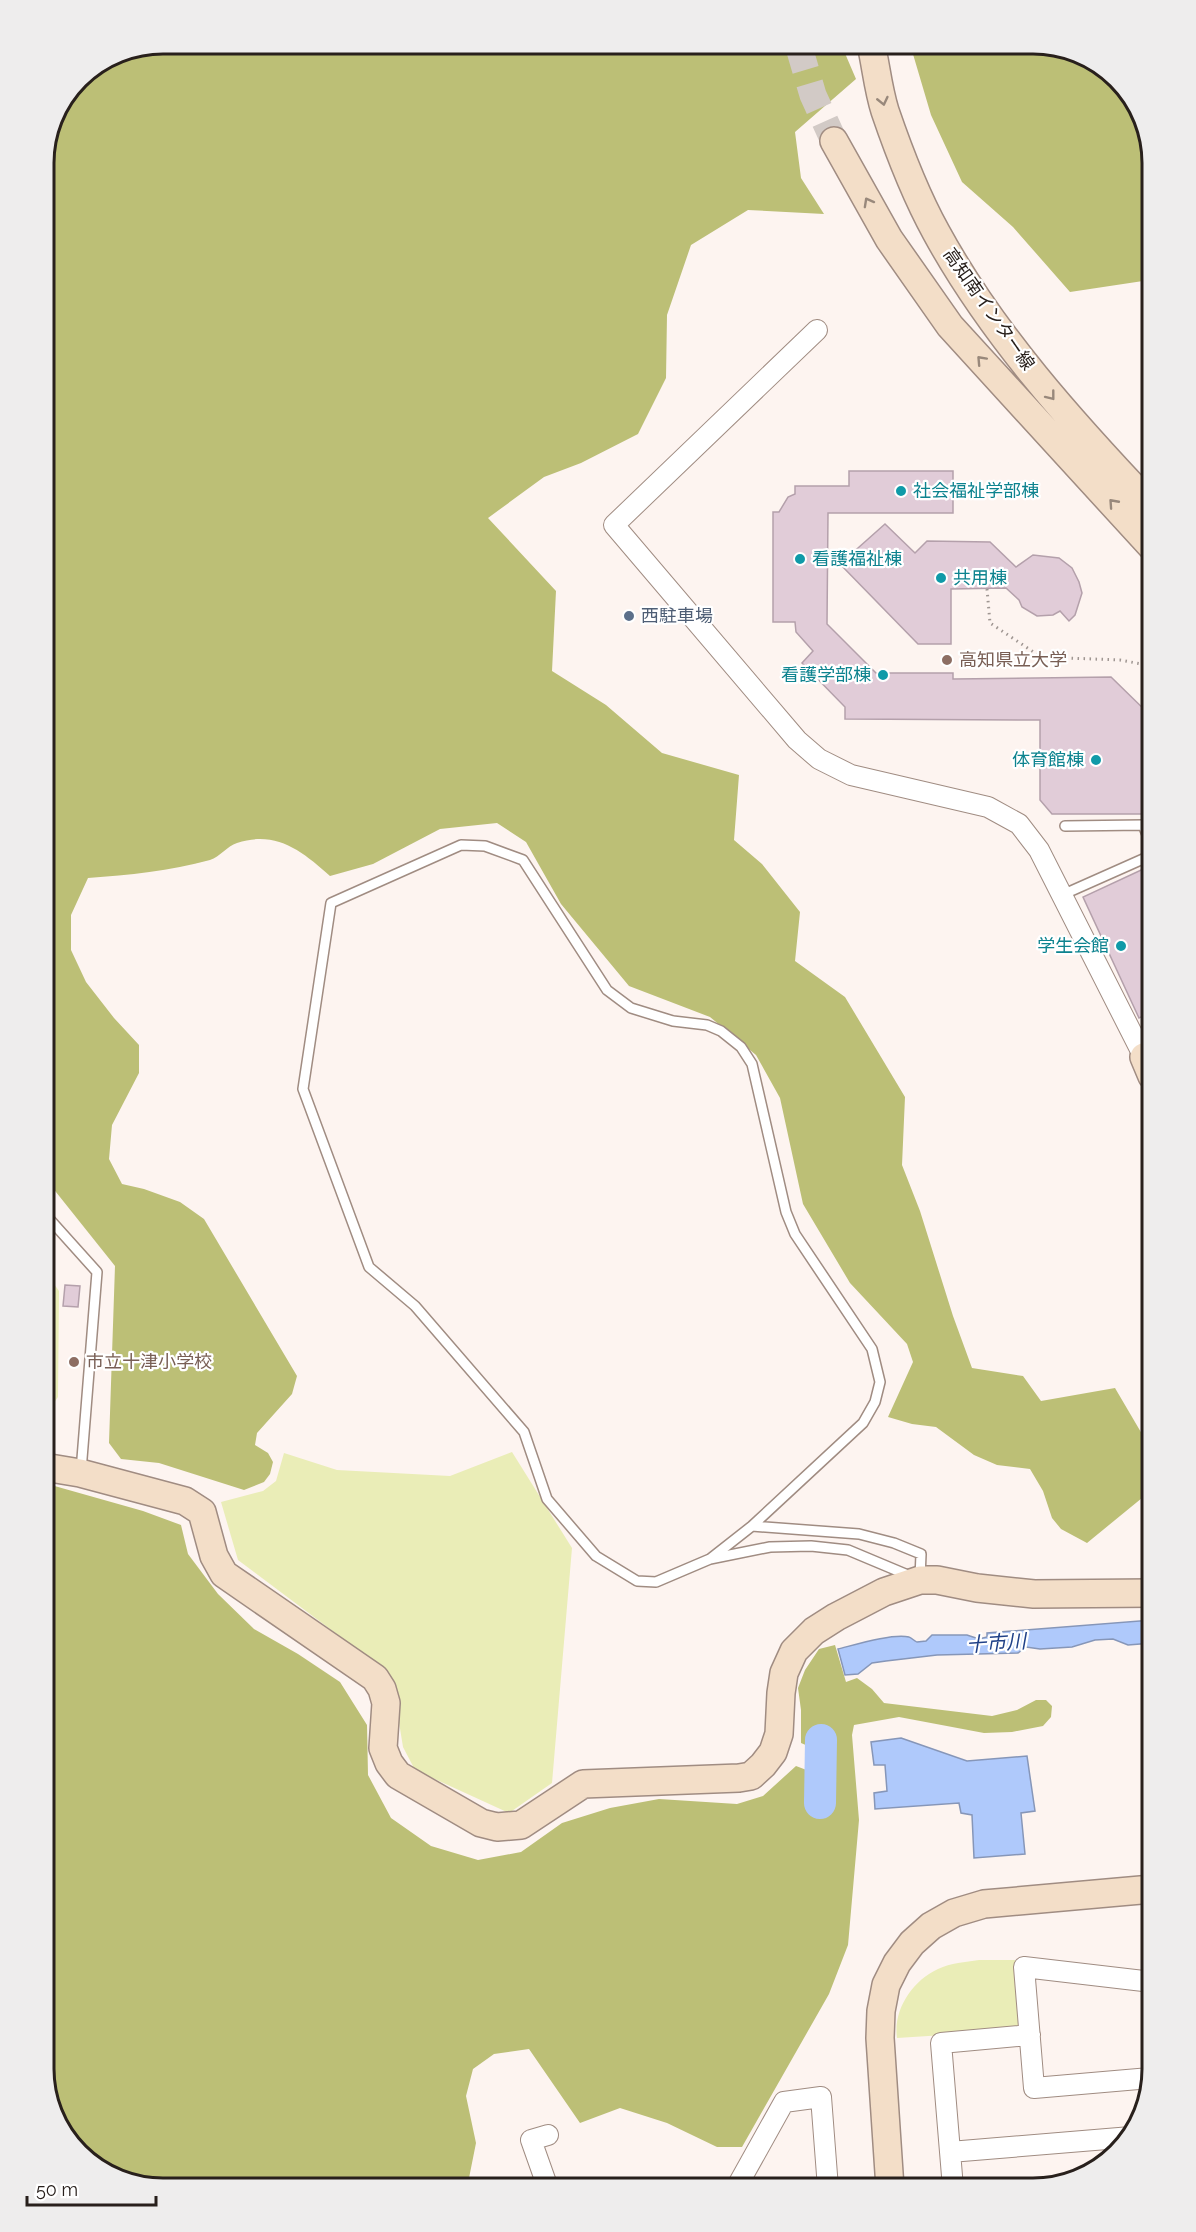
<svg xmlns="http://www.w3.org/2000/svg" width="1196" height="2232" font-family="Raleway,'Noto Sans JP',sans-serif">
<rect width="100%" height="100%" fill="#fdf4f0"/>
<path fill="#eaedb7" d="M44,1270L59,1291L58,1397L44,1417Z
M512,1452L572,1548L552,1783L509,1813L415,1770L403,1747L392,1679L350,1644L238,1560L221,1502L263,1491L276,1481L284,1453L337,1470L450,1476Z
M979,1960H1015L1022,2030L897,2038C893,2010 912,1981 938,1969C951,1963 965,1962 979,1960Z"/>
<path fill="#bcbf76" d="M163,44H841L856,79L795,132L801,178L824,214L748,210L691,245L667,315L666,378L638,434L581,463L544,477L488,518L556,591L552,671L606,705L662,753L739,775L734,840L762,864L800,912L795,961L845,997L905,1097L902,1165L920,1211L953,1316L972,1368L1023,1376L1041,1401L1115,1388L1152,1451V1474L1142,1498L1087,1543L1061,1529L1052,1518L1043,1491L1030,1469L997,1465L974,1455L936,1427L912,1424L888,1417L913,1362L907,1344L850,1283L803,1204L780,1098L756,1055L710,1017L629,986L561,904L526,842L497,823L440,829L373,864L330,876C302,851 276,830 237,843C227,846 220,857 210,860C170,871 129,875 88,878L71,915V950L86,982L114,1018L139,1045V1073L112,1125L109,1159L122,1184L144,1189L180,1202L204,1219L297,1376L292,1394L257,1433L255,1445L268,1453L273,1462L270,1474L264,1482L244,1490L159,1463L121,1459L109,1443L115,1266L44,1177V155L53,117L79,78L117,52Z
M910,44H1041L1100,64L1143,117L1152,163V295L1143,281L1070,292L1013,227L962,182L931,115Z
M44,1485H51L143,1511L181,1525L188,1554L218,1594L254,1629L298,1654L340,1682L367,1725L368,1775L391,1818L431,1846L478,1860L521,1852L562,1823L610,1808L659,1799L737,1804L763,1796L796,1766L817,1774L815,1796L823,1802L826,1742L808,1746L801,1743V1710L798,1688L805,1670L819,1649L835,1645L846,1682L857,1678L872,1689L884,1703L992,1716L1017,1710L1036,1700H1046L1052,1706L1051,1717L1043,1726L1012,1732L984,1733L899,1717L854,1725L852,1735L859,1820L848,1945L829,1994L742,2147H717L667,2123L620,2108L580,2123L529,2049L494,2054L473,2069L466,2096L476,2143L467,2188H155L96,2168L53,2115L44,2069Z"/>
<path fill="#afc9fb" stroke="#8696b8" stroke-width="1.5" d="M1152,1620V1643L1128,1645L1113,1639L1095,1640L1072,1647L1040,1649L1026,1647L1018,1653L937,1655L886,1661L872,1663L858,1674L845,1675L838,1649C854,1645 893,1633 909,1637C910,1637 916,1642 917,1642L926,1641L932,1635H967L979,1639L987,1637V1633Z
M901,1738L967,1761L1027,1756L1035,1811L1021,1813L1025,1854L974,1858L972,1815L961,1813L959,1803L875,1809L874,1793L887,1791L885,1765H874L871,1742Z"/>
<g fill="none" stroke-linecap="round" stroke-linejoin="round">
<path stroke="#afc9fb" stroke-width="32" d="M820,1803L821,1740"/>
</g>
<path fill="#e1ccd8" stroke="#b4a0ab" stroke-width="1.5" d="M849,471H953V513H828L827,624L876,673H953V679L1111,677L1152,717V814H1052L1040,800V720L845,719V707L802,663L813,651L796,632L795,622H773V512H779L788,497L795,494V486H849Z
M885,524L915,553L927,541L990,542L1016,567L1033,555L1059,558L1072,568L1079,582L1082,593L1075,615L1069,621L1060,611L1053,615L1037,616L1022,607L1019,600L1006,588L951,589V644H918L840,564Z
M1152,865V1012L1139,1018L1083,897Z
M65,1285L80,1286L78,1307L63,1306Z"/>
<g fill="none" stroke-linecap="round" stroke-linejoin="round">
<path stroke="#d2cac6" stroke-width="27" stroke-dasharray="27 14" stroke-linecap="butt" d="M798,44L813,95L834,141"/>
<defs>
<path id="lane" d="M1065,826L1143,825L1152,847
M1062,895L1152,855
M44,1213L97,1272L81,1471
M752,1526L859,1534L894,1543L921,1554L920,1578
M710,1559L752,1526L863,1423L875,1402L880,1382L872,1349L795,1234L786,1212L752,1064L741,1047L721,1031L707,1025L673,1021L631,1008L607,990L523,860L485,846L461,845L331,903L303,1089L369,1267L415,1306L524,1432L547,1499L596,1556L637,1581L656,1582L710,1559L770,1547L811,1546L848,1550L910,1576"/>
<path id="street" d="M817,330L614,525L797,740L819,759L851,775L988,807L1019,824L1039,850L1144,1057
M1150,2078L1034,2088L1024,1967L1152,1982
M950,2152L1131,2137
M548,2188L531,2140L548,2135
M736,2188L784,2102L821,2097L828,2188
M953,2188L941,2043L1030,2035"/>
<path id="secondary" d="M871,44C876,66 878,89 885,111C899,152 915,194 936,232C991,333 1073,424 1152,507
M834,141L889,239L950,326L1152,547
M1152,1076L1144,1057L1152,1054
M44,1467L80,1473L185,1501L202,1512L214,1556L224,1574L375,1678L382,1689L386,1703L383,1748L389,1763L398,1775L481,1823L497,1827L521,1825L583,1784L739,1778L751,1776L763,1765L773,1752L779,1734L781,1693L784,1673L794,1651L814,1631L836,1617L884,1592L920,1580H937L977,1588L1034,1594L1152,1593
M890,2188L880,2038L881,2011L886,1985L897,1963L912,1943L931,1926L954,1913L984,1904L1152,1889"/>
</defs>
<use href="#lane" stroke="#a08c82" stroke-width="12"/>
<use href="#street" stroke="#a08c82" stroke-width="22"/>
<use href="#secondary" stroke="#a08c82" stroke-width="30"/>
<path stroke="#9f9692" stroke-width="3" stroke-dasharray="1.5 4.5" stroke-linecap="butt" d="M987,589L990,623L1041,657L1120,660L1152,666"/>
<use href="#lane" stroke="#fff" stroke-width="9"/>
<use href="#street" stroke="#fff" stroke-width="20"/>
<use href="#secondary" stroke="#f3dec8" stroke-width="27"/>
</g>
<defs><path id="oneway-chevron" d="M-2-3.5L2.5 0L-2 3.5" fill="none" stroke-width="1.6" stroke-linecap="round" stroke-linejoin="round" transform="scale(1.5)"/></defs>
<g stroke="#98887b">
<use href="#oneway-chevron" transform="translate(883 101) rotate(77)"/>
<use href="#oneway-chevron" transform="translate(868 202) rotate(-119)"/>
<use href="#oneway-chevron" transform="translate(981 360) rotate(-133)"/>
<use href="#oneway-chevron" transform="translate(1051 396) rotate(52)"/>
<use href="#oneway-chevron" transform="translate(1113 503) rotate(-132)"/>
</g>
<g fill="#0f9aa8" stroke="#fff" stroke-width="2">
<circle cx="901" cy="491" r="6"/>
<circle cx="800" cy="559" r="6"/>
<circle cx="941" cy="578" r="6"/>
<circle cx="883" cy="675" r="6"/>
<circle cx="1096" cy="760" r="6"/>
<circle cx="1121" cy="946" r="6"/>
</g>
<circle fill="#5c6f8a" stroke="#fff" stroke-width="2" cx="629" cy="616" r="6"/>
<g fill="#8d6e63" stroke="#fff" stroke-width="2">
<circle cx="947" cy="660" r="6"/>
<circle cx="74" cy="1362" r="6"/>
</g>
<g text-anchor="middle" stroke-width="4.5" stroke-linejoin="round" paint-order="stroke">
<g font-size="18" fill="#28201c" stroke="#fff">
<text transform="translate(989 309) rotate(55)" y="6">高知南インター線</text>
</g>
<g font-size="18" fill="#0d838f" stroke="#fff" text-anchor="start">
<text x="913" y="497">社会福祉学部棟</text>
<text x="812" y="565">看護福祉棟</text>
<text x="953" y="584">共用棟</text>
<text x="871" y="681" text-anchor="end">看護学部棟</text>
<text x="1084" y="766" text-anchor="end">体育館棟</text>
<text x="1109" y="952" text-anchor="end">学生会館</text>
</g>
<g font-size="18" fill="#4e5e75" stroke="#fff" text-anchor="start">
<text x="641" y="622">西駐車場</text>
</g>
<g font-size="18" fill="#785e54" stroke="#fff" text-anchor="start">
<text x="959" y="666">高知県立大学</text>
<text x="86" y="1368">市立十津小学校</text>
</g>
<g font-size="20" font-style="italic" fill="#204188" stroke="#fff">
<text transform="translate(996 1643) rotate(-4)" y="7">十市川</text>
</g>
</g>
<path d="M0 0H1196V2232H0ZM163 54H1033A109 109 0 0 1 1142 163V2069A109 109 0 0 1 1033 2178H163A109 109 0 0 1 54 2069V163A109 109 0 0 1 163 54Z" fill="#eeeded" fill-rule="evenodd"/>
<path fill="none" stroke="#28201c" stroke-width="3" d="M163 54H1033A109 109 0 0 1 1142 163V2069A109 109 0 0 1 1033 2178H163A109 109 0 0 1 54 2069V163A109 109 0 0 1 163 54Z"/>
<path d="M27 2196v9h129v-9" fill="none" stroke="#28201c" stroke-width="3"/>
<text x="36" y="2196" font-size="18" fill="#28201c" stroke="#ffffff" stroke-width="4.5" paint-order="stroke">50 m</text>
</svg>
